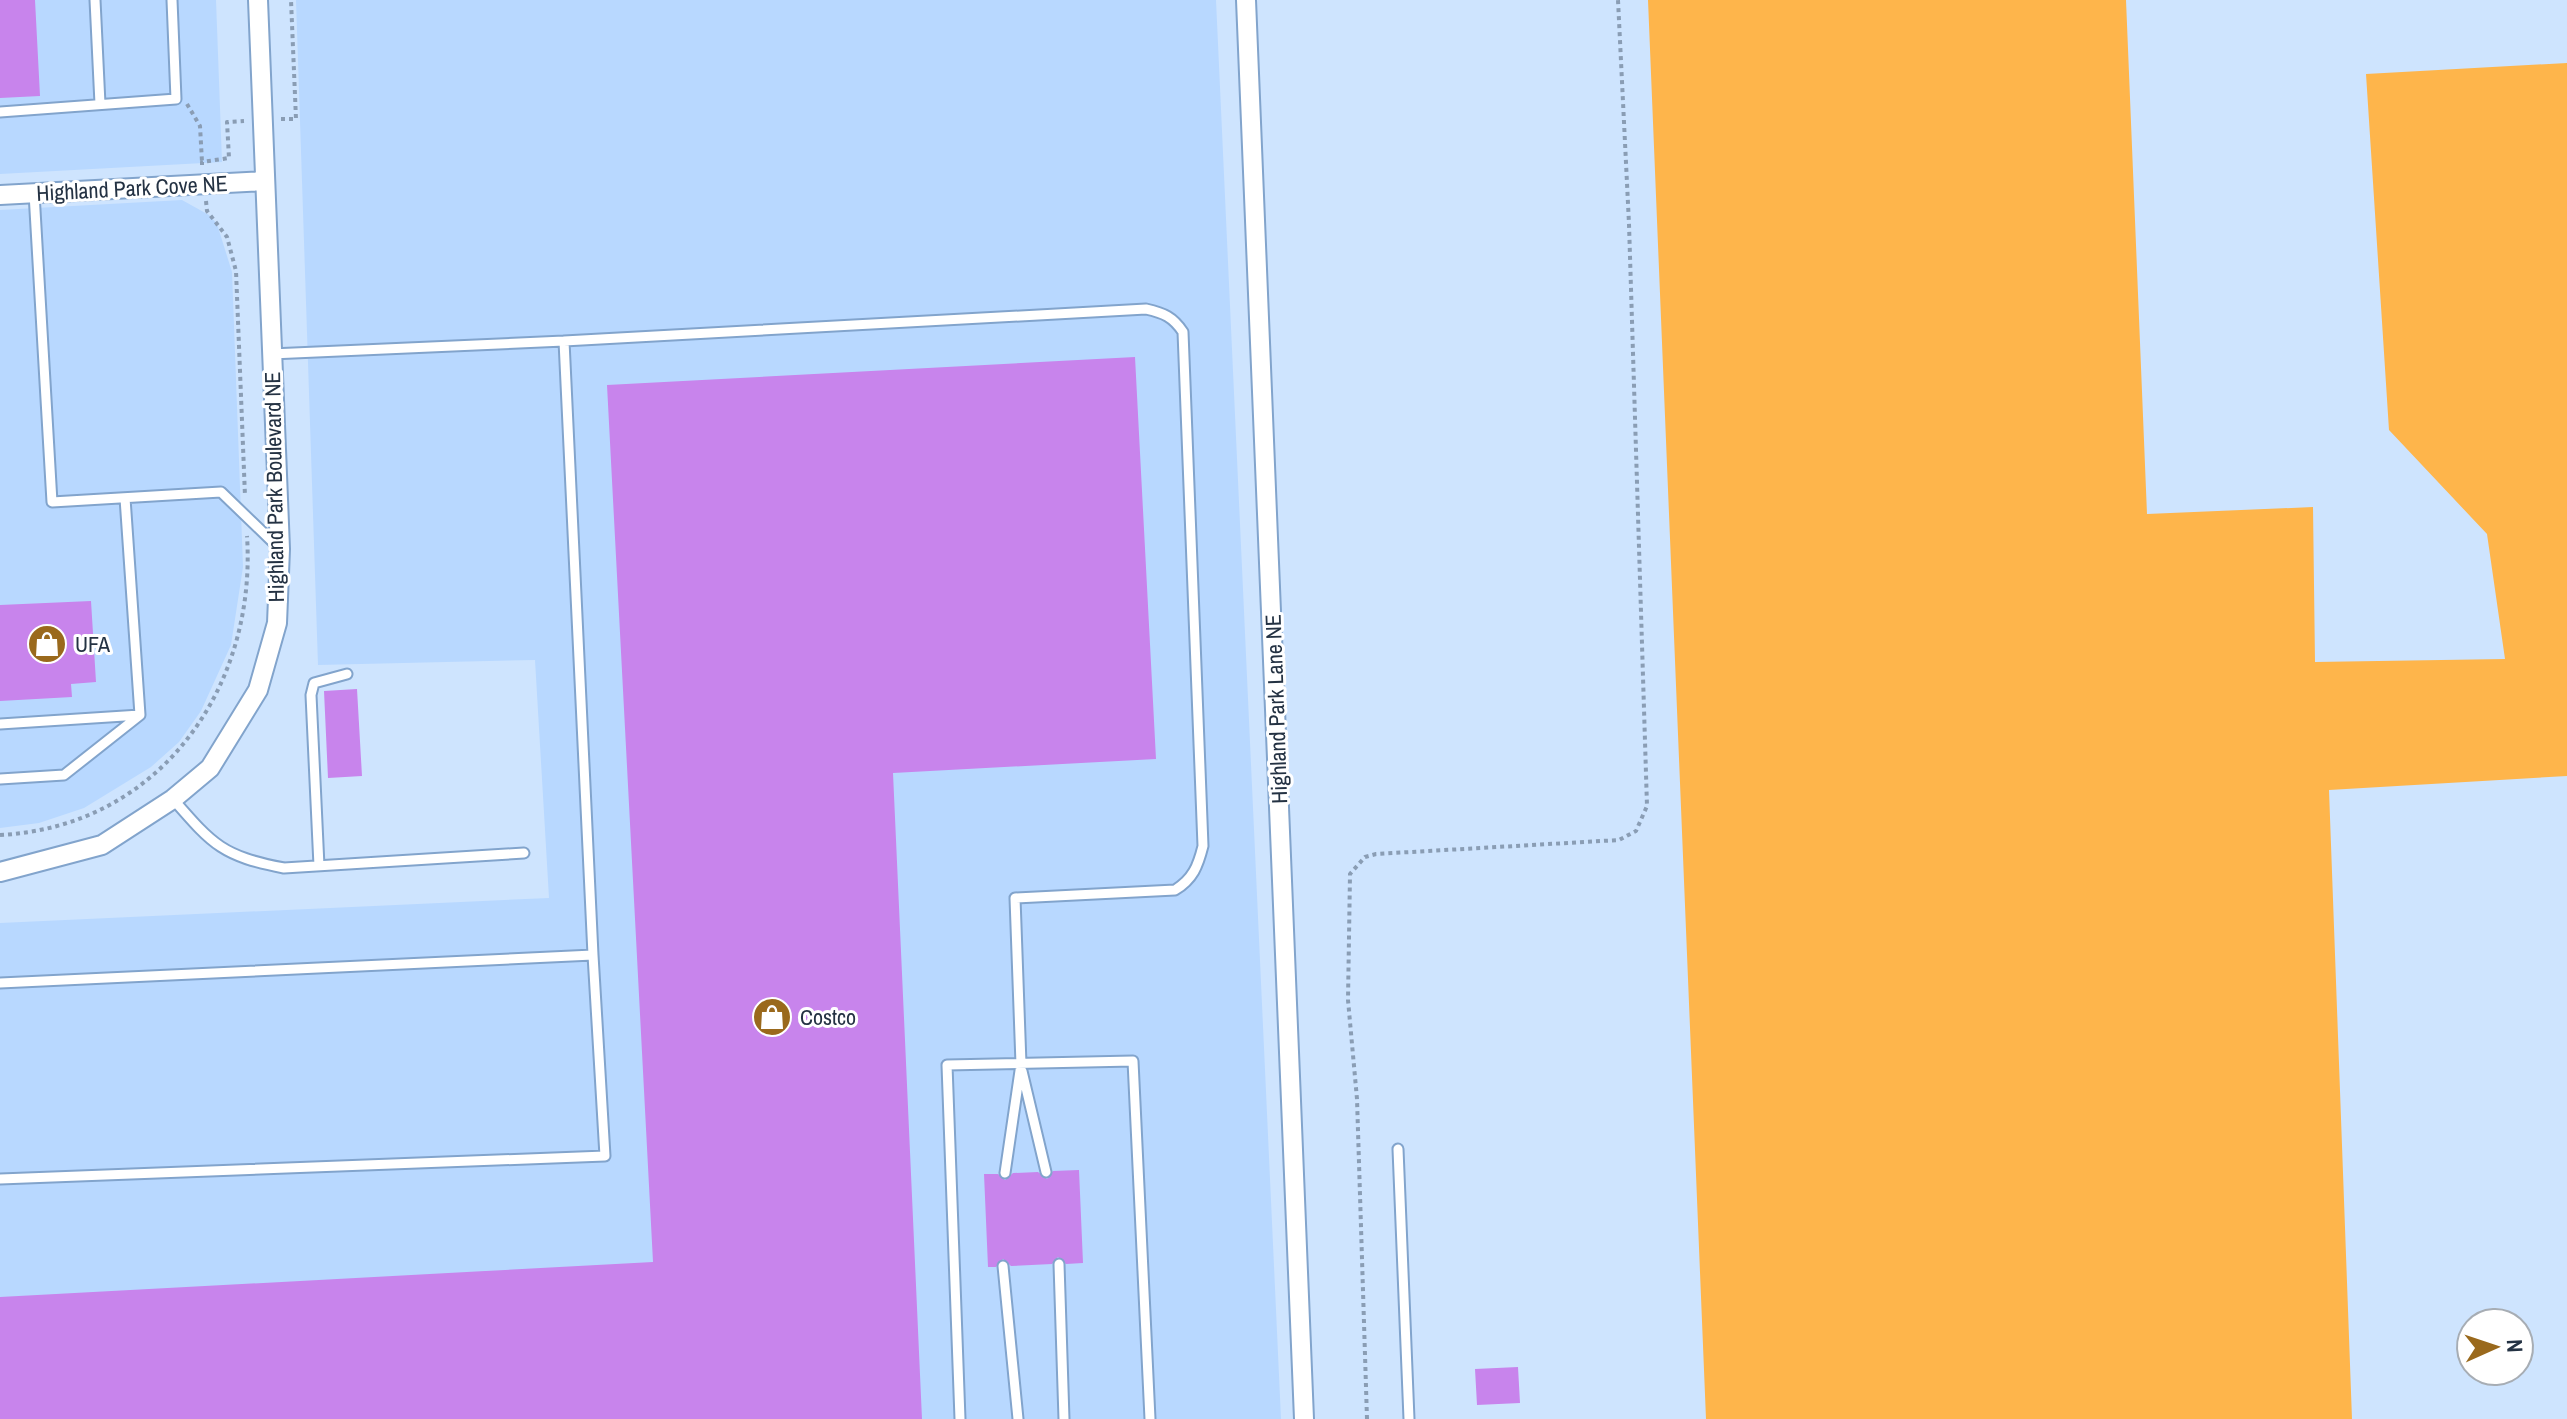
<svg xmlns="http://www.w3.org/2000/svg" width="2567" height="1419" font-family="'Archivo Narrow',sans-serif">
<rect width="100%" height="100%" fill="#cee4fe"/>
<path fill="#b8d8ff" d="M0,0H216L222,162L0,174Z
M296,0H1216L1281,1419H0V923L549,898L535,660L318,665Z
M182,200L209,215L217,224L232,272L243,567L231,645L201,711L179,742L151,767L84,808L39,823L0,828V210Z"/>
<path fill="#feb54b" d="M1648,0H2126L2147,514L2313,507L2315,662L2505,659L2487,534L2389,430L2366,74L2567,63V776L2329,790L2352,1419H1706Z"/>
<path fill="#c884ec" d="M0,0H35L40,96L0,98Z
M1135,357L1156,759L893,773L922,1419H0V1297L653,1262L607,385Z
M91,601L96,682L71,684L72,697L0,701V605Z
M357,689L362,776L328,778L324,691Z
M1079,1170L1083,1263L1066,1264L1058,1257L1052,1264L1011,1266L1003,1259L996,1267H988L984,1174H998L1005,1180L1013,1173L1038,1172L1047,1179L1053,1171Z
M1518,1367L1520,1403L1477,1405L1475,1369Z"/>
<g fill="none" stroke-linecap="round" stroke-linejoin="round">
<defs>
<path id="service" d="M95,0L100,104
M0,112L176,99L172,0
M34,193L52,502L221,492L277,546
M271,354L564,341
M0,724L140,715
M0,779L64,775L140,715L125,498
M173,799C213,845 222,856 284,868L524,853
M319,866L311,695L314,683L347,674
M0,983L593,955L564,341L1146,309C1164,313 1173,317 1183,332L1203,846C1198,866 1193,879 1175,890L1015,898L1021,1064L1005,1173
M1022,1071L1046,1172
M1398,1149L1409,1419
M0,1179L605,1156L593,955
M1059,1264L1064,1419
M1003,1266L1018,1419
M960,1419L947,1065L1133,1061L1150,1419"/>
<path id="minor" d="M1246,0L1304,1419
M0,195L265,181
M0,872L102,845L173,799L210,768L258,690L277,623L280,549L258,0"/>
</defs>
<use href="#service" stroke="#82a4cc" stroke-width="13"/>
<use href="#minor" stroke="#82a4cc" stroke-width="22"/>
<path stroke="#8a9db4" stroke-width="4" stroke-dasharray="4 4" stroke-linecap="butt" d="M187,104L200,126L202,162
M281,119H296L291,0
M202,165V162L229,158L227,122L244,121
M206,201L207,211L227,237L236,271L245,496
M0,835C159,827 257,688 247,536
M1367,1419L1357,1099L1348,1000L1350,874L1365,857L1376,854L1619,840L1636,831L1647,806L1629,224L1618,0"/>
<use href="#service" stroke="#fff" stroke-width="9"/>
<use href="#minor" stroke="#fff" stroke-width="18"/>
</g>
<defs>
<symbol id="shop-disc" viewBox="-11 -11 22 22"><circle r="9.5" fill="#9a691c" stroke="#fff"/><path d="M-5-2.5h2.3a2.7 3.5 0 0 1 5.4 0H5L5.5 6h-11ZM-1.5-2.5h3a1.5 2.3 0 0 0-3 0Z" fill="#fff"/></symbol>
</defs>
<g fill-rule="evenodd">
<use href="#shop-disc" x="25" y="622" width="44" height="44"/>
<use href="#shop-disc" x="750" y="995" width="44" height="44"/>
</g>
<g text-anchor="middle" stroke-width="6" stroke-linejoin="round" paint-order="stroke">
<g font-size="22" fill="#243243" stroke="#fff">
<text transform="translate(132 188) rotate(-3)" y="8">Highland Park Cove NE</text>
<text transform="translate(274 487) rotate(-91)" y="8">Highland Park Boulevard NE</text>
<text transform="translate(1276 709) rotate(-92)" y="8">Highland Park Lane NE</text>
</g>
<g font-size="22" fill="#243243" stroke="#fff" text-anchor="start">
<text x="75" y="652">UFA</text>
<text x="800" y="1025">Costco</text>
</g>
</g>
<g transform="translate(2495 1347) rotate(87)"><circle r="38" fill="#ffffff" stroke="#a7adb4" stroke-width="2"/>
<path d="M0-6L14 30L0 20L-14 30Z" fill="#9a691c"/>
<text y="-12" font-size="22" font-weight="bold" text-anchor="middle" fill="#243243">N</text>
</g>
</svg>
